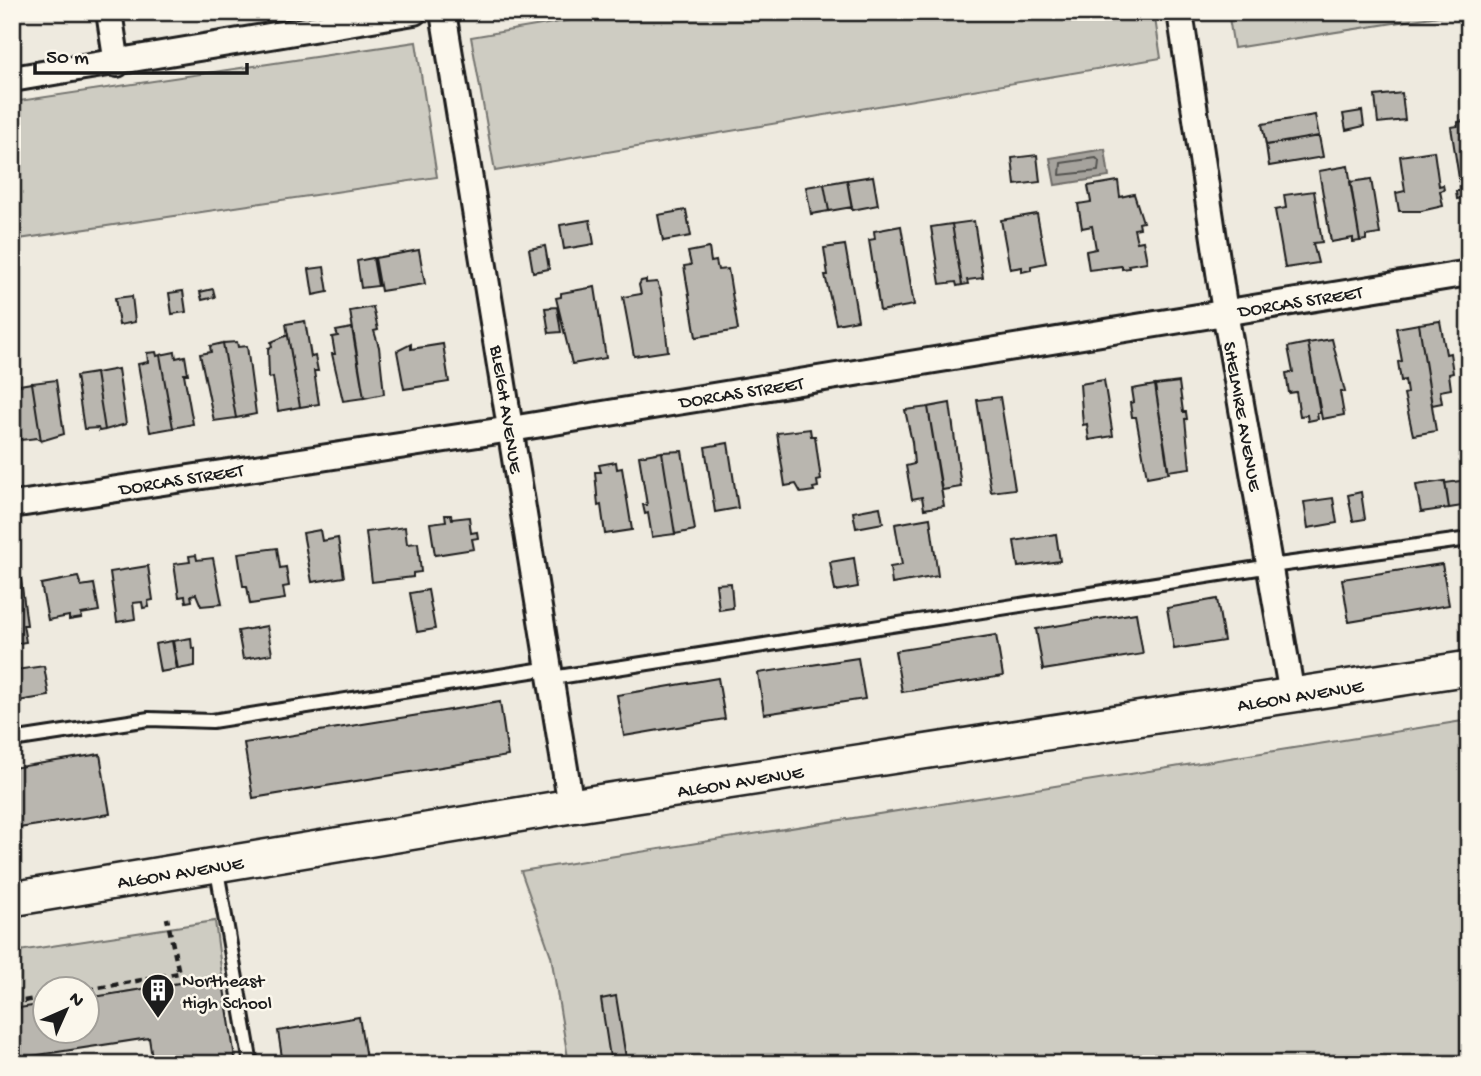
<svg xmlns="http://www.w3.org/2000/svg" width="1481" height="1076" font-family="'Gochi Hand',sans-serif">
<rect width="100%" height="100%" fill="#eeeadf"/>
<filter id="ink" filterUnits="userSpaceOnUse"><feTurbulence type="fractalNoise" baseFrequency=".0143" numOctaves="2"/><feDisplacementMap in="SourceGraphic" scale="14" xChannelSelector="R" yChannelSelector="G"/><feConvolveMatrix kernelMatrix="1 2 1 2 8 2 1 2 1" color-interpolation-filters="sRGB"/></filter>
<g filter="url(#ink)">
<path fill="#ceccc2" stroke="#75746f" stroke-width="2" d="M618,12H1154L1161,58L495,171L471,37Z
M1228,12H1464L1234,48Z
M416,42L437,177L12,240V102Z
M1469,720V1064H569L551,956L521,871Z
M215,921L222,976L88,998V988H46L45,1005L12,1010V952Z"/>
<path fill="#a6a39d" stroke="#6f6d69" stroke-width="2" d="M1105,149L1109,177L1055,185L1050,158Z"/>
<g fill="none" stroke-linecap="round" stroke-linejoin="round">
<path stroke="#535250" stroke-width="2" d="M1096,158L1099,161L1098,171L1060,175L1061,163Z"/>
</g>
<path fill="#b9b6af" stroke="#1c1c1c" stroke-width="2" d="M12,12H45L12,17Z
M1402,93L1405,120L1378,123L1375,96Z
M1362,111L1364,126L1346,130L1343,114Z
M1315,115L1319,136L1266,145L1262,124Z
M1469,120V209L1464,210L1463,198L1457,199L1456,191H1461L1451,127L1458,126V122Z
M1319,136L1323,157L1269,166L1266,145Z
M1434,151L1439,186L1443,185L1444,190L1440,191L1443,206L1421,211H1399L1396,193L1405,191L1400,156Z
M1037,155L1040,182L1015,185L1012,158Z
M1348,166L1360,241L1353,242V238L1331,242L1319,171Z
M873,176L878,205L852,210L847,180Z
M1371,179L1380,234L1366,236V240L1360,241L1350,182Z
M847,180L852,207L829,211L824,184Z
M1118,181L1120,197L1134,194L1143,222L1139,223L1140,228L1134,229L1137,242L1143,241L1147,262L1128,265L1129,268L1122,269V266L1089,270L1086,251L1096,249L1092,226L1082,228L1078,204L1091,202L1088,186Z
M824,184L829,211L811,214L806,187Z
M1314,191L1322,242L1313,243L1318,263L1285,268L1275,210L1286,208L1284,195Z
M686,210L691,236L663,241L658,215Z
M1037,214L1046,263L1031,266V270L1022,272V267L1010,269L1001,220Z
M590,220L594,244L564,249L560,225Z
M974,221L983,278L967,280L968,284L962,285L952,224Z
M952,224L962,285L957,286L956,282L940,284L931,227Z
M901,226L914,305L880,311L869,240L875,239L874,231Z
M845,245L858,320L836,324L825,275H828L824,248Z
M545,246L549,269L533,272L529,249Z
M709,248L711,262L716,261L718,270L728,269L738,330L696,337L684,266L691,265L688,252Z
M419,250L425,284L381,291L375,258Z
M373,258L378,286L361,288L357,261Z
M324,267L328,292L313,295L309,269Z
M646,280V283L657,282L661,292L668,351L634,356L623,297L641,294L639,285L641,281Z
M595,287L606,358L572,364L556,298L561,297V293Z
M213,289L215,297L202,300L200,292Z
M183,291L186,312L172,314L169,293Z
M132,296L135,322L119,325L115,298Z
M373,307L378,330L374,331L379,347L384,394L364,398L350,311Z
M557,307L561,332L549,333L545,308Z
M305,321L311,357L315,356L318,371H314L319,404L300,407L286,324Z
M1440,321L1446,354L1450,353L1453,373L1449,374L1451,389L1440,391L1442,403L1432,405L1419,324Z
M1419,324L1436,431L1413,435L1404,394L1407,393L1405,380L1401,381L1398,362L1402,361L1396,328Z
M352,328L364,398L343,401L332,354H335L332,337L338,336L336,331Z
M288,335L300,407L278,411L273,377L269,378L268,348L272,347L271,342Z
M1332,339L1345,392H1340L1344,415L1322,419L1308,343Z
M237,342L238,347L247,346L256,414L236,418L223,343Z
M223,343L236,418L214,421L200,354L211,352L210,346Z
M1308,343L1320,413H1317L1318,419L1308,421L1307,415L1300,416L1296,392L1289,393L1286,373L1293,372L1288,347Z
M411,344V349L443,344L449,382L404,389L397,351Z
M156,352L157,356L160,355L173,428L150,432L138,364L148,362L147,353Z
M175,352L176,358L185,356L188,374H184L193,424L173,428L160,355Z
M118,369L126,424L105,430L96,373Z
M96,373L105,430L99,431L98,428L84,429L76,376Z
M56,380L64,434L41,441L32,383Z
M1104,380L1113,436L1089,440L1087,424L1083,425L1080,384Z
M1179,382L1183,412H1186L1187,419H1185L1190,468L1168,471L1155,385Z
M32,383L41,441L37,438L21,440L13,386Z
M1155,385L1169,473L1147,477L1136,417H1132L1130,403L1134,402L1132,389Z
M1000,397L1015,489L991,492L977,400Z
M950,403L961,487L942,490L928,407Z
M928,407L944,506L924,509L922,497L912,499L906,466L914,464L912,442L905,410Z
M810,429L811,436H815L821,480L817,481L818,487L813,488L814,491L801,493L796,484L785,486L777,433Z
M728,443L738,508L715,512L705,447Z
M682,451L695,530L675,534L662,452Z
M662,452L675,534L652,537L648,513L645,514L643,505H647L639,456Z
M616,462L617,469L622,468L632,530L605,534L601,505L598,506L595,472H601L599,465Z
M1468,480L1469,505L1449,508L1445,483Z
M1445,481L1449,508L1421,512L1416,485Z
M1361,492L1365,519L1353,521L1348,495Z
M1333,498L1337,523L1308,528L1304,502Z
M880,507L883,523L856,528L853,512Z
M445,515H451L452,519L469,517L471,533L477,532L478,538L472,539L474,549L435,555L430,523L446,521Z
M930,518L938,576L892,584L890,567L902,565L895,524Z
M405,527L407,544L418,543L421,572L413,573V577L372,582L366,532Z
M320,530L322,541L338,538L344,577L312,582L303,533Z
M1056,534L1060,561L1018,567L1014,541Z
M277,548L280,568L286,567L289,586L283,587L285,599L250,604L247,586H243L238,553Z
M196,555L197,560L213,558L222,604L201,606L196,594L191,595L192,601L186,602L185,596L179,597L174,564L190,562L189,556Z
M854,558L858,587L835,591L830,562Z
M1442,564L1449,605L1349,622L1342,579Z
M148,566L153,600L148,601L149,607L143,608L142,602L133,603L135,619L117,622L110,572Z
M78,577L81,586L94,584L99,611L81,614L82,618L69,620V616L48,620L41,584Z
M21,579L27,625H23L26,642L12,644V580Z
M731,583L733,608L719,610L716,584Z
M428,590L435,629L417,632L410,593Z
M1217,599L1224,641L1174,649L1167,608Z
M1136,613L1143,654L1043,670L1036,629Z
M267,626L272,654L243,659L238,631Z
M996,635L1003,676L902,692L895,651Z
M191,638L192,649L195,648V666L178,669L173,641Z
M172,641L177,669L160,672L155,644Z
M858,658L865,699L764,714L758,673Z
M44,666L49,696L12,702V688L18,687L15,670Z
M718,678L725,719L624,736L617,695Z
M500,702L508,756L253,798L244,743Z
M100,754L110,814L12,829V768Z
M222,976L236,1064H153L149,1038L12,1059V1009L46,1004V1030H88V998Z
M616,996L627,1064H611L601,999Z
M359,1017L367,1064H283L278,1031Z"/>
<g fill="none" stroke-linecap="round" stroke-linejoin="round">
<defs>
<path id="lane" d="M552,678L1271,566L1469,539
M12,740L149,719L212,721L550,668
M216,865L251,1064"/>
<path id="street" d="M109,12L117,64
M443,12L571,806
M1180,12L1225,312L1292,695
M12,79L414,12
M12,505L511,429L1469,273"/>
<path id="secondary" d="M12,899L571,806L1469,668"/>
</defs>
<use href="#lane" stroke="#1c1c1c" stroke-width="18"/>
<use href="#street" stroke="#1c1c1c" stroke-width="30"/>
<use href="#secondary" stroke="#1c1c1c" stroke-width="38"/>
<path stroke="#1c1c1c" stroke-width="4.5" stroke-dasharray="7 5" stroke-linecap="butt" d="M88,990L179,973L167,918
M12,1003L46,997"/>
<use href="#lane" stroke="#fbf7ec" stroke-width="12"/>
<use href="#street" stroke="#fbf7ec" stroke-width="24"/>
<use href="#secondary" stroke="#fbf7ec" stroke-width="33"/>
</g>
</g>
<defs>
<symbol id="building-pin" viewBox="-11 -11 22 30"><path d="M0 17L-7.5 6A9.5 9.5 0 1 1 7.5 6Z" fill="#1c1c1c" stroke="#fbf7ec"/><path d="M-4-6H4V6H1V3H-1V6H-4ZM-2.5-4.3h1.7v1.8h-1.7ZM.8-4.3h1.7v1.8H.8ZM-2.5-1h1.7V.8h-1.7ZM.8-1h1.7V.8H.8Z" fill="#fff"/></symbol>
</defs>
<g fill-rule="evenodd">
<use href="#building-pin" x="139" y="971" width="38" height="52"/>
</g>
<g text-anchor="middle" stroke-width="5" stroke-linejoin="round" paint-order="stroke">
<g font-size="19" fill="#1c1c1c" stroke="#fbf7ec">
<text transform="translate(1300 300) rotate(-9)" y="7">DORCAS STREET</text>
<text transform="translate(741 391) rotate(-9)" y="7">DORCAS STREET</text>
<text transform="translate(508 409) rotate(81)" y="7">BLEIGH AVENUE</text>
<text transform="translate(1244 416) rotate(80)" y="7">SHELMIRE AVENUE</text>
<text transform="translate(181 478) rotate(-9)" y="7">DORCAS STREET</text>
<text transform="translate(1300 694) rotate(-9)" y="7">ALGON AVENUE</text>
<text transform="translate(740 780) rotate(-9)" y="7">ALGON AVENUE</text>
<text transform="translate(180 871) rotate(-9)" y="7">ALGON AVENUE</text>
</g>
<g font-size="19" fill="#1c1c1c" stroke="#fbf7ec" text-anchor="start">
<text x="182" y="986">Northeast<tspan x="182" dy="22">High School</tspan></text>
</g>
</g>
<rect width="1481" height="1076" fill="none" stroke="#fbf7ec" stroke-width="42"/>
<rect x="21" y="21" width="1439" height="1034" fill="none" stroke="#1c1c1c" stroke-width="2.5" filter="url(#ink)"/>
<g transform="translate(66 1010) rotate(45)"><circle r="33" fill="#fbf7ec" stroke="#a29f99" stroke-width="2"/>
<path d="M0-5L12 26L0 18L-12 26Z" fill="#1c1c1c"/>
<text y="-10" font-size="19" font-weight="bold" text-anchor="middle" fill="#1c1c1c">N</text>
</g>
<path d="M35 63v10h212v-10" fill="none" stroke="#1c1c1c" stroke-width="3.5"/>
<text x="46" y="63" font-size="21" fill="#1c1c1c" stroke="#fbf7ec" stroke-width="5" paint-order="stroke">50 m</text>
</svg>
